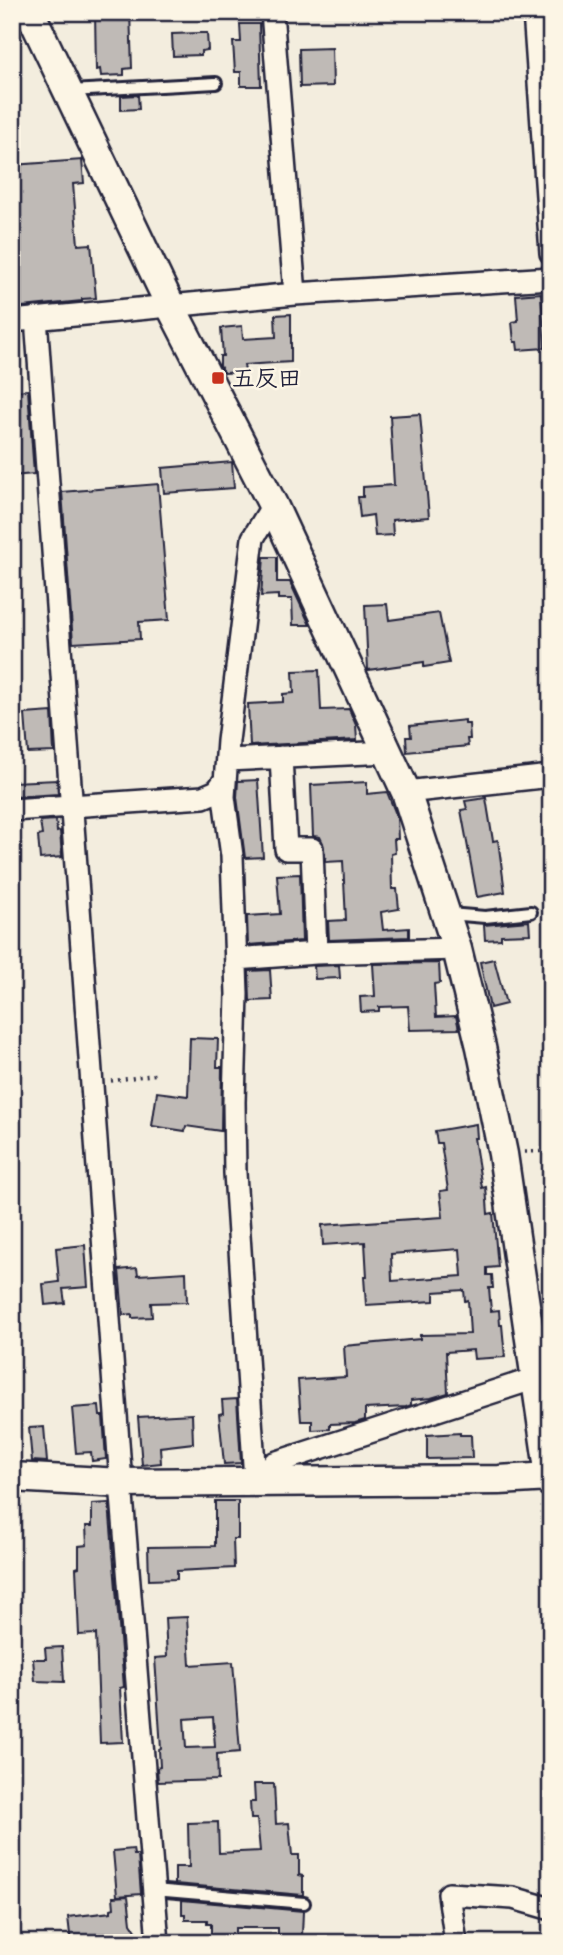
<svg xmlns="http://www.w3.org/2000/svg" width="563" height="1955" font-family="Pangolin,'Klee One',sans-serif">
<rect width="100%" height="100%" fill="#f3edde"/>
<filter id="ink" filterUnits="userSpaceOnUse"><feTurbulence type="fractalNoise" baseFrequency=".0143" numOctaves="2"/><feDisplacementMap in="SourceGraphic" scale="14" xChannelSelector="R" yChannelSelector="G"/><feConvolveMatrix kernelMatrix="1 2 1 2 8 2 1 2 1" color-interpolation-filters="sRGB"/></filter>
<g filter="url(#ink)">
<path fill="#bfbab6" stroke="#22223b" stroke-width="2" fill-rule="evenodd" d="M95,12H130L132,68L124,69V75L101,76L100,69L96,70Z
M240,24H259L261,86H241V72H235L233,42H241Z
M200,33H207L208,50L201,51V55L173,56L172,34Z
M332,48L333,86L300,87L299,49Z
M138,95L139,109L121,110V96Z
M82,160L84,183L73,184L78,245L91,244L96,298L82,299V301L12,308V215H17L13,165Z
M541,293L545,348L518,350L517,342H514L512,322L518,321L516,295Z
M291,314V362L244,365L245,372L224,373L220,366V356H223L221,328L242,326L243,339L276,337L275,315Z
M28,390L34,474L12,476V391Z
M420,414L429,517L392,520L393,535L375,536L373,515L360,517L358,497H363V487L394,485L390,416Z
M232,462L234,488L164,493L162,468Z
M158,484L169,620L139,622L140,639L73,643L62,492Z
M264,557H277V582H290L310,625H293L292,599H278V595L261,596Z
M387,604L389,620L439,613L449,663L424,667V662L368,670L365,605Z
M319,670L321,710L349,709L356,725L357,740L250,746L248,704L283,702V694L294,693L293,671Z
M52,712L54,752L28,753L25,714Z
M465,720V724H469L470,739H467L468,746L407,752L406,737H411L410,726Z
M57,780L58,794L12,797V782Z
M258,780L263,857L245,858L237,797L238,781Z
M367,782V794L387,792L397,817L398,839H394L395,853L391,854L392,889H397L399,909L381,912L383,930L409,928V937L329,940L328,921L346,920L343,861L326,862L323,843L320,837L313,836L311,785Z
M486,798L493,841L498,840L505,892L477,897L461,810L467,809L465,801Z
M56,820L57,832L60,831L62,857L40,859L38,836L42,835L40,821Z
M300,874L302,941L248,945L247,916L280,914L277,875Z
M529,921L530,934L501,935V939L485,940L484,925Z
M494,959L506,1004L490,1008L480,962Z
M439,963L440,983L434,984L436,1017L456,1016L459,1029L410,1030L408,1006L379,1007V1011L361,1012L360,997L375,996L373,964Z
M339,965L340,978L315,979L314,966Z
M270,970L272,1000L250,1001L249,971Z
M190,1038L218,1039L217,1067H222L221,1131L186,1126L185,1131L152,1126L157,1092L188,1096Z
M476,1124L477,1138H474L482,1188L486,1187L488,1214L493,1213L498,1267L487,1268V1275H492L493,1288H489L491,1311L499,1310L500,1325H502L505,1357L474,1359L473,1350L446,1352L448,1393L431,1398L411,1400V1405L406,1407L365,1409V1420L355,1423L330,1424V1429L312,1430V1421H301L298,1380L346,1377L344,1346L420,1339V1335L470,1334L468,1300L465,1301L464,1290L434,1292V1301L366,1305L364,1277H367L365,1242L323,1245L322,1225L443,1217L440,1191L448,1190L441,1143H437L435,1131ZM460,1249L462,1276L392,1281L391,1254Z
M85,1245L88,1287L63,1289L65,1303L45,1305L43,1284L59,1282L56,1248Z
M137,1268L138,1275L186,1272L187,1302L151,1303L152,1317L132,1318V1314L123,1315L119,1270Z
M237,1399L241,1463L224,1464L219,1414L223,1413L222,1400Z
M99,1406L100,1416H103L106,1459L92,1461L91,1452L76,1453L72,1408Z
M192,1414L193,1443L160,1447L161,1463L142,1465L138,1417Z
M44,1427L47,1462L32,1461L29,1428Z
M460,1433V1435H471L472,1458L427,1459V1435Z
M215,1501H238V1539H233L234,1568L177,1571V1579L149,1580L148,1547L215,1546Z
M109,1503L124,1687L120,1688L123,1742L100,1743L96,1634L79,1635L76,1568L79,1567V1546L87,1545L86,1526H92V1504Z
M187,1617L190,1665L233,1662L240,1752L217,1754L218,1780L158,1782L157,1768L160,1767L159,1750L161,1749L155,1658L167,1657L165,1618ZM213,1717L215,1747L186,1748L184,1719Z
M62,1647L64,1682L35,1681L33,1659H46L45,1648Z
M254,1784H274L276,1824L289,1823L292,1855H299V1875L303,1876V1895L175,1884V1867H189L188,1823L218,1822L219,1853L260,1851L257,1819H251L250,1802H255Z
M133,1849L134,1855H138L141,1894L117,1896L113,1851Z
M128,1896L131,1923L144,1943H71L68,1917L111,1912V1909L114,1908L113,1897Z
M182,1900L303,1911L302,1935H278V1928H235V1943H211V1924H207V1920H185V1914H182Z"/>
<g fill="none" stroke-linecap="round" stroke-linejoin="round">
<defs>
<path id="service" d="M70,91L216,83
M449,914L485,917L531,912
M154,1890L304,1903"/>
<path id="minor" d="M272,12L295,294
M534,12L551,253
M36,318L121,1483L158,1943
M12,321L295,294L551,278
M281,757L286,849H312L316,953
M227,760L388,752
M406,792L551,776
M12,810L203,797L217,791L225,780
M236,959L316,953L457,949
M255,1480L235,1173L234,1102L237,994L232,856L224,797L228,741L253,538L273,505
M262,1480L274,1463L536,1378
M456,1943L449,1894L513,1898L551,1909"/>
<path id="tertiary" d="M30,12L171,307L273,505L406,792L457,949L481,1047L503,1154L551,1483
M12,1477L121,1483L499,1480L550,1477"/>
</defs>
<use href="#service" stroke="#22223b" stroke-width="16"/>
<use href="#minor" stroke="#22223b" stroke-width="26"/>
<use href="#tertiary" stroke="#22223b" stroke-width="33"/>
<path stroke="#22223b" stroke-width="3.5" stroke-dasharray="2 5" stroke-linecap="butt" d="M111,1081L158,1074
M525,1152L551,1151"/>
<use href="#service" stroke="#fcf5e5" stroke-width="10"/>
<use href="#minor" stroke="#fcf5e5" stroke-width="21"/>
<use href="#tertiary" stroke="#fcf5e5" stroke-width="28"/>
</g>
</g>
<rect fill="#c8321e" stroke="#fcf5e5" stroke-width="2.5" x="211" y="371" width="14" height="14" rx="3.5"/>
<g text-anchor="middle" stroke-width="5" stroke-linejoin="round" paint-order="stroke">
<g font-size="23" font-weight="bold" fill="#22223b" stroke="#fcf5e5" text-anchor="start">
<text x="232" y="386">五反田</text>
</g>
</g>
<rect width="563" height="1955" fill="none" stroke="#fcf5e5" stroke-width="42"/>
<rect x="21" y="21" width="521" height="1913" fill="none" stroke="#22223b" stroke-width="2.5" filter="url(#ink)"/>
</svg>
